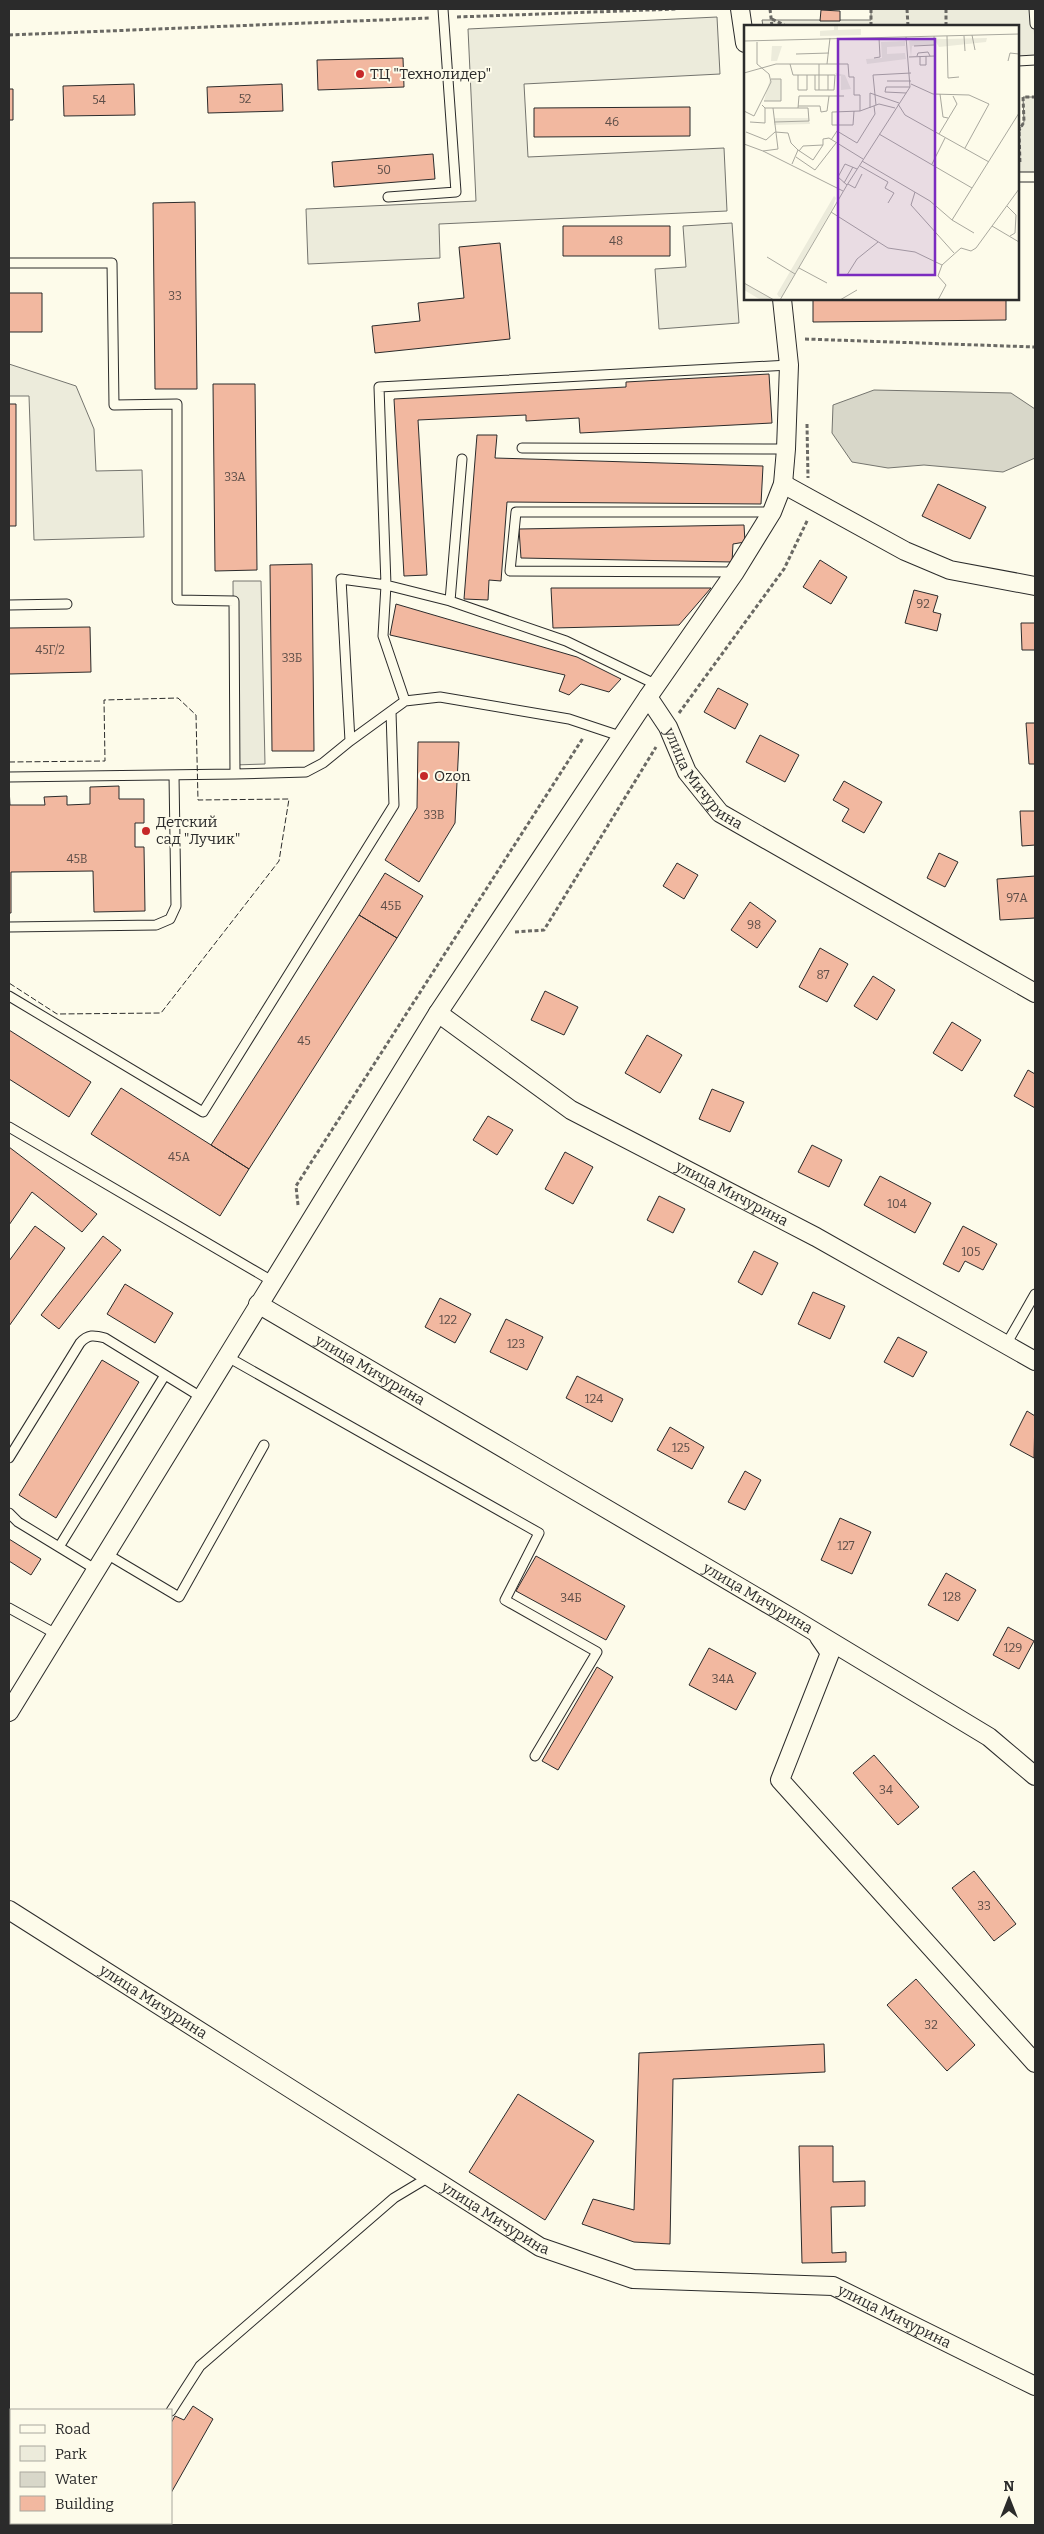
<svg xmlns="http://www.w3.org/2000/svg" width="1044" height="2534" font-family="Bitter,serif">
<rect width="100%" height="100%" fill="#fdfbea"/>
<path fill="#ecebdb" stroke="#74746e" d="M871,9H1034L1035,60L1018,61V26H763L762,20H871Z
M717,17L720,74L524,84L528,157L724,148L727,211L439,224L440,258L308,264L306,209L476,201L468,29Z
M1023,97H1035V177H1018V132L1024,122Z
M732,223L739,323L659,329L655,269L686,267L683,226Z
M9,364L76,386L94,429L96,471L142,470L144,537L34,540L29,396H9Z
M233,581H261L265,764L234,765Z"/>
<path fill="#d8d7c9" stroke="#74746e" d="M874,390L1011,393L1035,409V458L1003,472L924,465L888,468L852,462L832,433L833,405Z"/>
<path fill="#f2b8a0" stroke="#2b2b2b" d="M821,10L840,11V21H820Z
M403,58L404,87L318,90L317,60Z
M134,84L135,115L64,116L63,86Z
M282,84L283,111L208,113L207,87Z
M9,89H13V120H9Z
M690,107V136L534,137V108Z
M433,154L435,179L334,187L332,162Z
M195,202L197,389H155L153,203Z
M563,226H670V256H563Z
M500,243L510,339L375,353L372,326L420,321L418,303L464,298L459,247Z
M9,293H42V332H9Z
M813,299H1006V320L813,322Z
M769,374L772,423L580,433L579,418L526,421V415L418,420L427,575L404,576L394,399L626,387V382Z
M213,384H255L257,570L215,571Z
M9,404H16V526H9Z
M477,435H497L495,458L763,466L761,504L507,502L501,581L489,580L488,600L464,599Z
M938,484L986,507L970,539L922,516Z
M744,525L745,542L733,544L732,562L521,558L519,529Z
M820,560L847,577L831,604L803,587Z
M312,564L314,751H272L270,565Z
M551,588H711L679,625L553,628Z
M914,590L938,596L933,612L941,614L937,631L905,623Z
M396,604L577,657L621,679L609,692L581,684L569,695L559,691L565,675L390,635Z
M1021,623H1035V650H1022Z
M90,627L91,672L9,674V628Z
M718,688L748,704L735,729L704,712Z
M1026,723H1035V764H1029Z
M760,735L799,755L785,782L746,762Z
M418,742H459L455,823L419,882L385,860L417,808Z
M844,781L882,802L864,833L842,821L849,809L833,800Z
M119,786V799H144V823H135V847H144L145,911L94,912L93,871L11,872V913H9V788L10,805H45L44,797L67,796V805L90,804V787Z
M1020,811H1035V845L1022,846Z
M939,853L958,862L945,887L927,878Z
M677,863L698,875L684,899L663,886Z
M385,873L423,896L397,938L359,915Z
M1035,876V918L1000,920L997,879Z
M750,902L776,921L757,948L731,930Z
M359,915L397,938L249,1169L211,1145Z
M820,948L848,964L827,1002L799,987Z
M873,976L895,990L877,1020L854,1006Z
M545,991L578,1007L564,1035L531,1020Z
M952,1022L981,1040L962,1071L933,1053Z
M9,1030L91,1082L69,1117L9,1079Z
M647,1035L682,1055L660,1093L625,1073Z
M1028,1070L1035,1074V1108L1014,1096Z
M121,1088L249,1169L220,1216L91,1134Z
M712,1089L744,1102L730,1132L699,1119Z
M488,1116L513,1130L497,1155L473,1140Z
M812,1145L842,1160L829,1187L798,1172Z
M9,1147L97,1214L82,1232L32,1192L9,1225Z
M565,1152L593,1167L573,1204L545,1189Z
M880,1176L931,1203L915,1233L864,1205Z
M659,1196L685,1209L673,1233L647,1220Z
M35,1226L65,1248L9,1326V1261Z
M963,1226L997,1244L983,1270L965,1261L959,1272L943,1264Z
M103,1236L121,1250L59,1329L41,1315Z
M754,1251L778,1263L762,1295L738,1282Z
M125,1284L173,1313L155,1343L107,1314Z
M813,1292L845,1306L830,1339L798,1324Z
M440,1298L471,1314L455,1343L425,1327Z
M506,1319L543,1337L527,1370L490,1352Z
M898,1337L927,1352L913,1377L884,1362Z
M102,1360L139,1382L56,1518L19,1495Z
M577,1376L623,1399L612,1422L566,1398Z
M1027,1411L1035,1416L1034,1458L1010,1445Z
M670,1427L704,1447L692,1469L657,1450Z
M745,1471L761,1480L745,1510L728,1502Z
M840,1518L871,1532L852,1574L821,1560Z
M9,1539L41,1559L31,1575L9,1561Z
M536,1556L625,1606L606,1640L516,1591Z
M946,1573L976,1590L958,1621L928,1605Z
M1008,1627L1034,1641L1019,1669L993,1655Z
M709,1648L756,1673L736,1710L689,1685Z
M597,1667L613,1677L558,1770L542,1761Z
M874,1755L919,1807L898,1825L853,1773Z
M974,1871L1016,1924L994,1941L952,1888Z
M916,1979L975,2045L947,2071L887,2005Z
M824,2044L825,2072L673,2079L670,2244L634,2242L582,2224L593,2199L634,2210L639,2053Z
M518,2094L594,2141L545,2220L469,2172Z
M799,2146H833V2182L865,2181V2206L831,2207L832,2253L846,2252V2262L802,2263Z
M193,2406L213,2419L171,2493V2423L175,2416L184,2420Z
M114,2523H155L153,2525H113Z"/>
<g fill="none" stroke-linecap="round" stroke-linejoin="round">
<defs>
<path id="service" d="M1034,9L1035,24
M1018,61L1035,60
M1018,177H1035
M388,197L456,192L443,9
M9,263H112L114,405L177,404V600L234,601L235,774L306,772L323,763L350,741L405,701L440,697L569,719L623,737
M522,448L786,449
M734,572L510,571L516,512H772
M450,601L462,459
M9,605L67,604
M405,701L383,636L386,585L379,387L789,365
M350,741L341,579L386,585L450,601L566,641L657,685
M9,777L235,774
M9,927L156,925L170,919L176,906L174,775
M9,996L203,1112L394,805L391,712
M9,1127L272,1281
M1007,1343L1035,1294
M226,1356L539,1533L505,1600L597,1652L535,1756
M9,1458L80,1343C88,1334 94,1335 105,1338L201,1397
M9,1513L18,1522L95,1569
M59,1547L165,1375
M105,1553L179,1597L264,1445
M9,1608L56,1634
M171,2411L200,2366L394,2198L429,2177
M99,2525L101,2523"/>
<g id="minor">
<path d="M740,9L745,43"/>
<path d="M783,484L905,551L950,570L1035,586"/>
<path id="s1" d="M648,697L668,727L687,772L720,813L1035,993"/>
<path id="s2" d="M438,1013L571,1110L816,1237L1035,1361"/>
<path id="s3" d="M258,1304L792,1618L989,1737L1035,1776"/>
<path d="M819,1637L830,1653L780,1780L1035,2063"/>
<path d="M9,1712L438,1013L648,697L735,572L772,512L783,484L786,449L789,365L782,299"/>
<path id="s4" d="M9,1910L540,2247L633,2279L833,2286L1035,2386"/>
</g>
</defs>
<use href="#service" stroke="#2b2b2b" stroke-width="11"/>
<use href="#minor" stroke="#2b2b2b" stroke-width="20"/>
<path stroke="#6a6964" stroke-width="3" stroke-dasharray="4 2.5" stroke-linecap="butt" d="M770,9L772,26
M871,9V26
M907,9L908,26
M946,9V26
M457,17L676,9
M772,19L786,26
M9,35L430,18
M1018,132L1024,122L1023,97H1035
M1019,132L1020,164
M805,339L1035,347
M807,424L808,478
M679,713L784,569L808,519
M515,932L544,930L656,747
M298,1205L296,1186L583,738"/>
<use href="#service" stroke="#fdfbea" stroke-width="9"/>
<use href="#minor" stroke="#fdfbea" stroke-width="18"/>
<path stroke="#2b2b2b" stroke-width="1" stroke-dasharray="6 2.5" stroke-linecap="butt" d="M9,762L105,761L104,700L178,698L196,715L198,800L289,799L279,861L161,1013L57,1014L9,983"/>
</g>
<g fill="#c62828" stroke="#fdfbea" stroke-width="2">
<circle cx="360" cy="74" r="5"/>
<circle cx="424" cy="776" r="5"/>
<circle cx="146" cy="831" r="5"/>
</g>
<g text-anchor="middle" stroke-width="4" stroke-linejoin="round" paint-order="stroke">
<g font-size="12" fill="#5d4e48">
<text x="245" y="103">52</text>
<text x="99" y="104">54</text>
<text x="612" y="126">46</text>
<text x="384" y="174">50</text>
<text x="616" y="245">48</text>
<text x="175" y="300">33</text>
<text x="235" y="481">33А</text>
<text x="923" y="608">92</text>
<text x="50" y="654">45Г/2</text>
<text x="292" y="662">33Б</text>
<text x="434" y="819">33В</text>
<text x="77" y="863">45В</text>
<text x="1017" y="902">97А</text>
<text x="391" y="910">45Б</text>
<text x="754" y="929">98</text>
<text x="823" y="979">87</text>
<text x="304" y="1045">45</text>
<text x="179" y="1161">45А</text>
<text x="897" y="1208">104</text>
<text x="971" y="1256">105</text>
<text x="448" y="1324">122</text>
<text x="516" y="1348">123</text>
<text x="594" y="1403">124</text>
<text x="681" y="1452">125</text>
<text x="846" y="1550">127</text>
<text x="952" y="1601">128</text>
<text x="571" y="1602">34Б</text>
<text x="1013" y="1652">129</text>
<text x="723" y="1683">34А</text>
<text x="886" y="1794">34</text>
<text x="984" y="1910">33</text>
<text x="931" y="2029">32</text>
</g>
<g font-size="15" fill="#2b2b2b" stroke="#fdfbea" text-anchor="start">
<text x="370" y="79">ТЦ "Технолидер"</text>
<text x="434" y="781">Ozon</text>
<text x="156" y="827">Детский<tspan x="156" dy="17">сад "Лучик"</tspan></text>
</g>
<g font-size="15" fill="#2b2b2b" stroke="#fdfbea">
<text dy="5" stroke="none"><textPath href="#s1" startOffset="100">улица Мичурина</textPath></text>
<text dy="5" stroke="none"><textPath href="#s2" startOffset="346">улица Мичурина</textPath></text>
<text dy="5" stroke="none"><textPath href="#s3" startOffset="130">улица Мичурина</textPath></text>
<text dy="5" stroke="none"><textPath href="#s3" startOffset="580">улица Мичурина</textPath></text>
<text dy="5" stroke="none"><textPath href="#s4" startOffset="171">улица Мичурина</textPath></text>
<text dy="5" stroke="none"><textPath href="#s4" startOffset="576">улица Мичурина</textPath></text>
<text dy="5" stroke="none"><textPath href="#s4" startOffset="996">улица Мичурина</textPath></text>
</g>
</g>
<g transform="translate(744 25)">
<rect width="275" height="275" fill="#fdfbea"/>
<path d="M90,0H94V5L117,4V10L76,11V6L90,5ZM175,13L201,14L243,13L242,17L195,22L190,14V20L168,21L167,32L165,16ZM161,16V21L143,22V29L161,28L162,34L123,39L122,34L138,33L137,17ZM28,21H38L33,36H27ZM91,48L101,50L107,64L97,65V51H92ZM26,54H37V76H20ZM64,86L66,99L30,100V93H64ZM90,171L92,173L88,184L38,272H35L33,269ZM0,258L30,275H17L0,265Z" fill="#ecebdb"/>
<path fill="none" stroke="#a9a89e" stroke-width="1" d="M228,10L231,25M203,11L204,53L215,52M220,11L221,26M0,16L275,9M170,21L190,20M52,29L85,28M173,31L174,28L184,27L186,31M176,31V40H182V31M165,32L191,31L190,11M130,33L136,32L135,13M264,36L266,28L275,29M46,39L49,50H84M83,39L86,13M0,48L32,39H104L105,52H110V70H116V86L135,79L151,83M54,50V65H63V50M71,50V65H75V39M143,56H167M167,59L189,69L225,70L245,79L221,123M75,65H90L91,50H84V65M162,68L141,67L142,62H166M196,69L199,92L204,93M20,76H37V54H27M154,79L161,90L245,137M18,80L21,83H64L65,96L30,97M132,80L129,50L167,48M54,81H76L77,87L83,86L85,71M54,83L55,71H100M126,83V68L155,78M0,86L10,91L27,57L25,49L13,39V17M110,86L109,100H88V87H89L116,86M6,97L21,98V83M2,107L22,115L31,107L44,108L47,118L54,125L48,139M135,109L228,163M195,109L213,79L209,71M87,115L93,106L113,118L131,89L130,81M0,119L19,126L34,124L29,83M79,120V114L85,113L119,134M54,125L69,135L79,120L59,121L55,126M19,126L99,166M52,132L71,145L92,118M118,136L186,176L208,195L275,88M188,139L201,113M116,141L144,157L141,163L150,168L144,178M100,158L109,142M104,159L111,163L118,149M103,160L94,152L101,139L113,144M171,167L167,180L210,228M263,181L272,190L271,208L266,211M87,187L144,223L171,227L198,240M208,195L230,208M248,201L275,217M23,232L51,249M55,243L83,258M103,250L113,234L134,217M0,258L30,275M36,275L103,160L166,62L162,12M96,275L113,265M194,275L202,260L194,251L198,240L217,223L227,226L232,223L275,164"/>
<path fill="#7b2cbf" fill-opacity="0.15" stroke="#7b2cbf" stroke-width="2.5" d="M94,14H191V250H94Z"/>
<rect width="275" height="275" fill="none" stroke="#2b2b2b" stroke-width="2.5"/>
</g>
<rect width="1044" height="2534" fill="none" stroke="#2b2b2b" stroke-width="20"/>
<rect x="10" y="2409" width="162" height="115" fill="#fdfbea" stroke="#a9a89e"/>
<rect x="20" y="2425" width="25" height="8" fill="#fdfbea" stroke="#a9a89e"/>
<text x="55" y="2434" font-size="15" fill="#2b2b2b">Road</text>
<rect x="20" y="2446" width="25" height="15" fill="#ecebdb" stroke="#a9a89e"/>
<text x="55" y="2459" font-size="15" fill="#2b2b2b">Park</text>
<rect x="20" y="2472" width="25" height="15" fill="#d8d7c9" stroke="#a9a89e"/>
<text x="55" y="2484" font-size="15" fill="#2b2b2b">Water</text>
<rect x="20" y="2496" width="25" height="15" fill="#f2b8a0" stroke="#a9a89e"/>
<text x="55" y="2509" font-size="15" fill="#2b2b2b">Building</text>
<g transform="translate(1009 2499)" stroke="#fdfbea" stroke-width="4" paint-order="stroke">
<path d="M0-4L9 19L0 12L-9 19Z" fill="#2b2b2b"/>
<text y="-8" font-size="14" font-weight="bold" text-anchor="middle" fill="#2b2b2b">N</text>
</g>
</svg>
